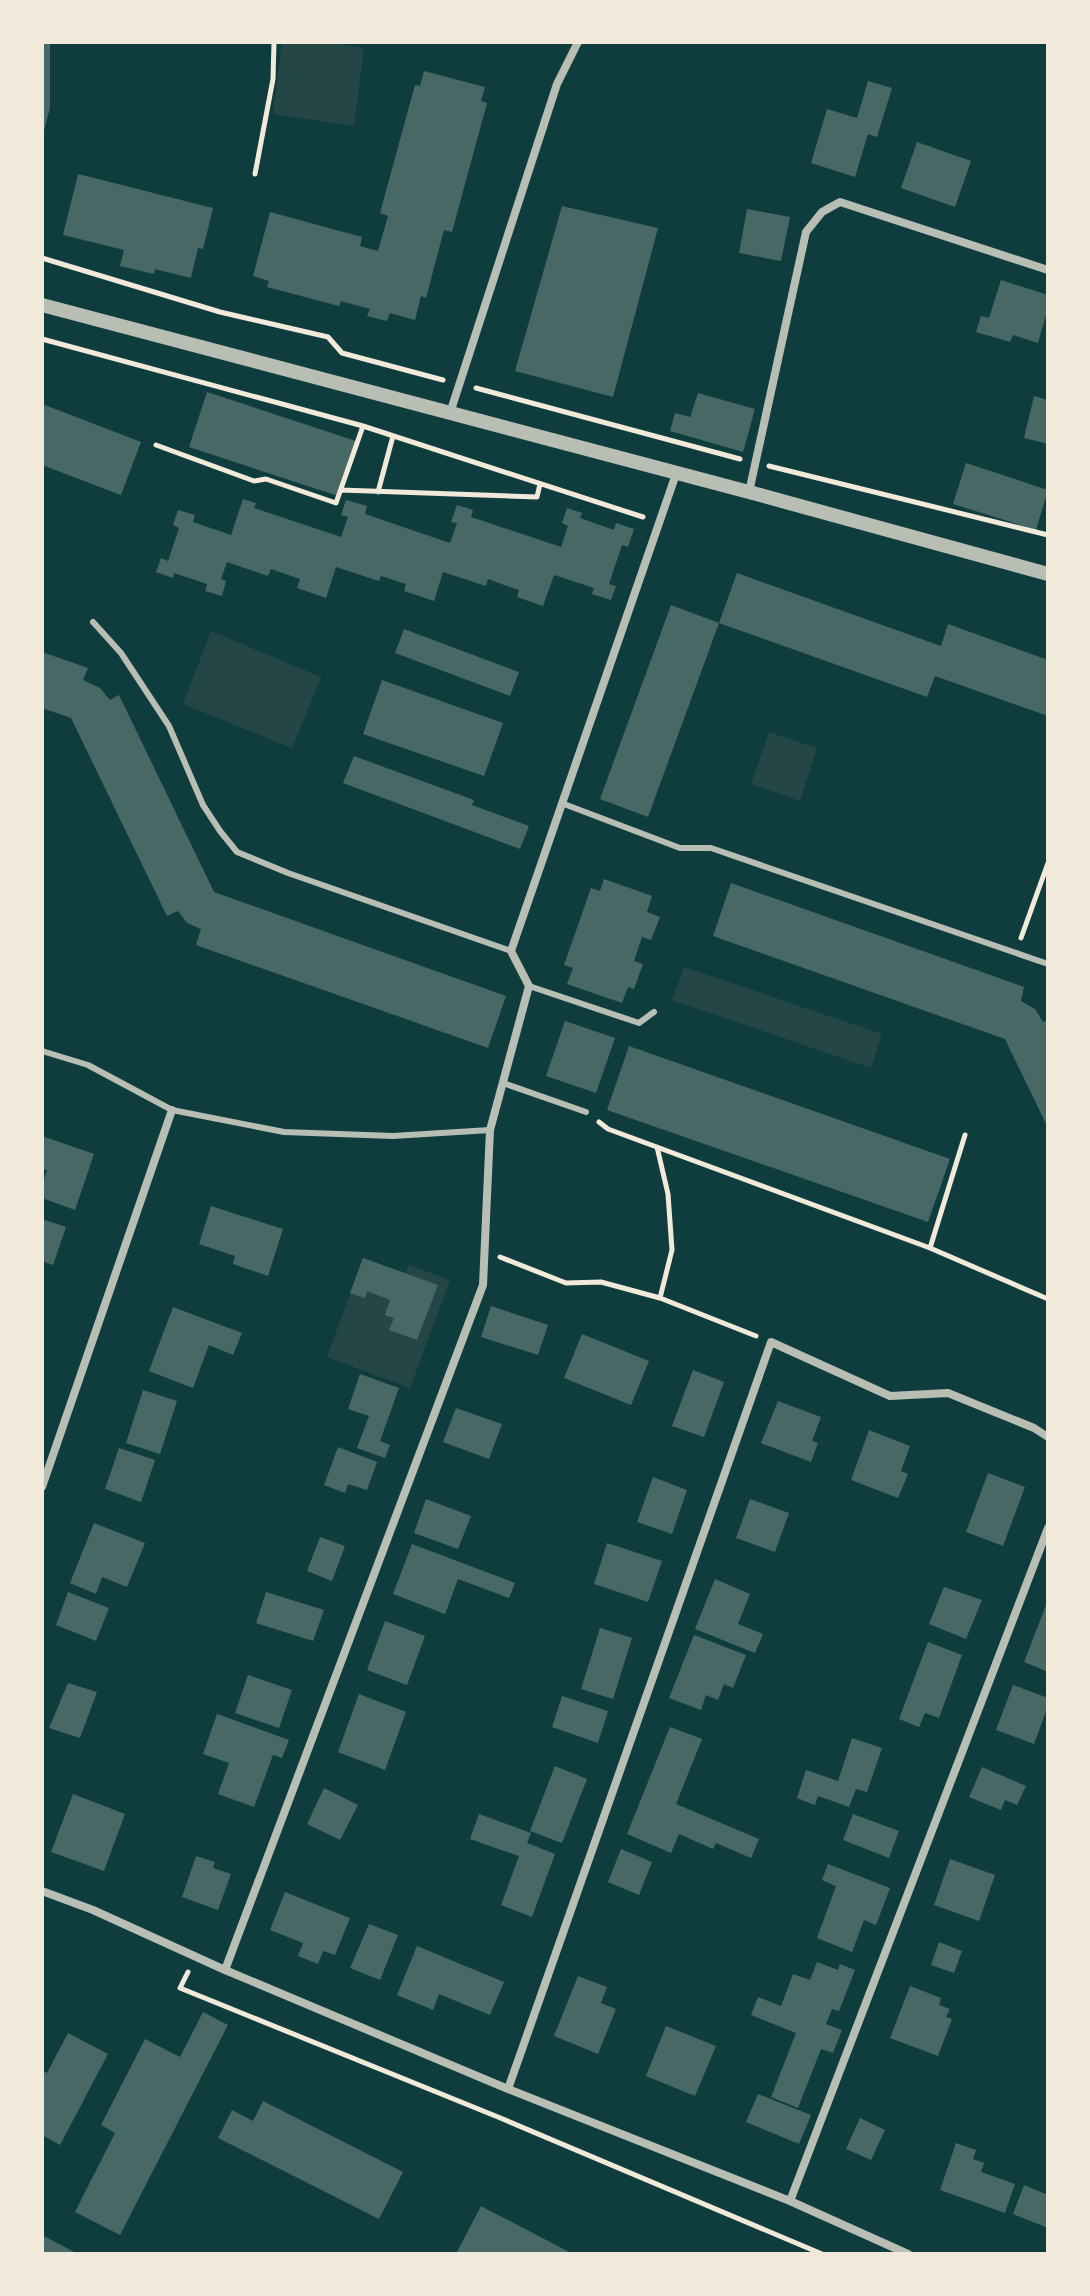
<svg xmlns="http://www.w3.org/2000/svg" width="1090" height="2296" font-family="'Playfair Display',serif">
<rect width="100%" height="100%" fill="#0f3d3e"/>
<path fill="#244646" d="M282,42H325L364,48L354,126L273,114Z
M211,631L321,677L292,748L183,704Z
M769,732L817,748L800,801L751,784Z
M684,967L882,1034L871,1068L672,1000Z
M363,1258L405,1273L409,1265L450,1280L410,1388L327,1357Z"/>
<path fill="#486865" d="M42,42H50V108L43,134Z
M424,71L485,87L481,101L487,103L452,232L444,230L426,298L421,296L415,320L390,313L387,321L367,316L370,309L341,301L339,306L267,287L269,281L253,276L270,212L362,237L360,246L378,251L388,216L380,213L415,85L420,86Z
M868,81L892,88L877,137L868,134L855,177L811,163L827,109L857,118Z
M917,142L971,161L955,207L901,188Z
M78,174L213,208L203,249L198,248L191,278L155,269L154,274L120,266L124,250L63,235Z
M562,206L658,228L613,397L515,371Z
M747,209L790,217L781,261L739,253Z
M1001,280L1048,295V308L1038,343L1013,335L1010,342L976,332L981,316L989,318Z
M207,392L356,441L338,496L189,447Z
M698,393L755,409L743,452L670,431L675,413L690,417Z
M1034,396L1048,400V444L1024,438Z
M42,404L141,442L121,495L42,465Z
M966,463L1048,490L1036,530L953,504Z
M243,499L256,503L254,508L341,537L348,517L341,515L346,500L367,506L365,514L450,543L457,523L451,522L457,505L473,510L471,517L561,547L568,526L562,523L567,508L582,513L580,518L614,530L616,523L634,529L628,547L622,545L609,584L616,586L611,600L592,594L594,588L554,575L543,606L517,597L519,590L504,585L488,579L486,586L443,572L434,601L404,591L406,584L381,576L379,581L336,567L326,598L297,588L300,579L271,569L268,576L227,562L221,579L226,581L222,596L205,591L207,584L174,573L173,578L156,572L161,558L168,561L179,528L173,525L178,510L195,515L193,522L231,535Z
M737,573L941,646L948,624L1048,660V716L935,676L927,697L719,623L648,817L600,799L671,605L719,623Z
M404,629L519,672L510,696L395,653Z
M42,652L88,668L83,680L100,688L110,700L119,695L214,892L506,996L488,1048L196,945L201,929L187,923L178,911L167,916L71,718L42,708Z
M382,680L503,723L484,776L363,734Z
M354,756L474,800L472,805L529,826L520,849L343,783Z
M604,879L652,896L647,912L660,917L651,940L642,937L634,961L643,964L634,989L628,987L622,1003L567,984L573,968L564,965L591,888L600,891Z
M731,883L1024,987L1021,1001L1035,1009L1043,1022L1048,1020V1128L1005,1039L713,936Z
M565,1021L615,1038L596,1093L546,1076Z
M629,1046L950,1159L928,1222L607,1110Z
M42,1136L94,1154L75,1210L42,1198V1186L47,1170L42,1169Z
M211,1206L283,1229L268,1276L233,1264L235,1256L199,1244Z
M42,1219L66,1227L53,1265L42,1261Z
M363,1258L438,1285L417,1340L389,1330L394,1318L385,1315L390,1300L367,1291L365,1298L350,1293Z
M491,1306L548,1325L538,1355L481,1337Z
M173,1307L242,1333L233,1355L209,1345L193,1388L149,1371Z
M582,1334L649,1361L631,1405L564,1378Z
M693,1370L724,1382L704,1437L672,1426Z
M360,1374L399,1388L380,1441L390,1445L385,1458L357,1448L369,1416L348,1409Z
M143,1390L177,1401L160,1454L126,1443Z
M778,1401L821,1417L812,1441L818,1443L811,1462L761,1443Z
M456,1408L502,1424L489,1459L443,1442Z
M869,1430L910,1446L901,1471L908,1474L898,1498L851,1480Z
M338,1447L377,1462L367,1490L348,1484L345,1493L324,1485Z
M119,1448L155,1460L141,1502L105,1489Z
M988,1473L1025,1487L1003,1546L966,1532Z
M653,1477L687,1490L672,1534L637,1522Z
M426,1499L471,1516L458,1549L414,1533Z
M750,1499L789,1513L775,1552L736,1538Z
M94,1523L145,1543L127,1587L102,1577L96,1594L70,1583Z
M320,1537L345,1546L332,1581L307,1571Z
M607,1543L662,1561L648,1602L594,1584Z
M412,1544L515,1583L509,1598L458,1579L445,1614L393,1594Z
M715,1579L750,1594L738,1624L763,1634L755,1653L695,1629Z
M944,1587L982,1600L966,1639L929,1624Z
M68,1592L109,1608L96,1641L56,1625Z
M266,1592L324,1610L313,1641L256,1623Z
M1048,1600V1672L1024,1662Z
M385,1621L425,1636L407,1685L367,1670Z
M600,1628L632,1638L613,1699L581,1689Z
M694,1635L746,1655L733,1688L724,1684L718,1700L706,1695L701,1710L669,1698Z
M928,1642L962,1655L939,1718L925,1713L919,1727L899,1719Z
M248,1675L292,1690L279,1728L235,1713Z
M68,1683L97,1692L80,1738L49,1728Z
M1013,1685L1048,1698V1706L1034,1744L996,1730Z
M359,1694L406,1712L385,1770L338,1752Z
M562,1696L608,1711L598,1743L552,1727Z
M217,1714L289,1740L282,1758L273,1755L254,1807L218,1794L229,1763L203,1754Z
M670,1727L702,1739L676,1804L759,1839L751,1858L716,1843L713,1849L679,1834L671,1853L627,1834Z
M852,1738L882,1748L867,1792L856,1789L849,1807L818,1796L815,1805L797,1798L806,1770L838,1781Z
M555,1766L587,1779L562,1843L530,1831Z
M982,1767L1026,1786L1017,1805L1005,1800L1001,1810L969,1797Z
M324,1788L358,1805L340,1840L307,1824Z
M73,1794L125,1814L104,1871L51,1852Z
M479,1814L531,1833L527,1843L555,1854L532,1917L501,1905L519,1856L470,1839Z
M853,1814L899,1831L889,1858L843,1840Z
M621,1849L652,1862L639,1895L608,1882Z
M196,1856L215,1862L213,1868L231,1874L218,1910L182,1897Z
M950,1859L995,1875L979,1921L934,1905Z
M828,1864L890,1888L876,1925L864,1920L852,1952L817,1938L836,1886L822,1880Z
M285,1892L350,1918L335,1955L323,1951L318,1964L298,1956L303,1943L270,1930Z
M369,1924L398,1935L380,1980L350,1968Z
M939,1942L962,1951L954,1973L931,1965Z
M417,1946L504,1982L490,2015L439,1994L433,2010L397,1995Z
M817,1962L838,1970L840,1964L855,1970L839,2011L832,2009L826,2024L842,2030L833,2053L821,2049L798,2108L771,2097L796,2033L751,2015L758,1997L781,2006L793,1974L810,1980Z
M578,1976L607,1987L601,2003L616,2009L598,2054L554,2036Z
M910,1986L941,1998L939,2005L950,2009L946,2017L952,2019L938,2056L890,2038Z
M203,2012L228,2025L120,2235L75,2212L115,2133L101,2125L145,2039L180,2057Z
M666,2026L716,2046L695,2096L646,2076Z
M68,2033L108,2054L60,2145L42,2135V2070L47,2073Z
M758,2094L811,2115L799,2144L746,2122Z
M263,2101L403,2172L379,2219L218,2138L232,2110L253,2121Z
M860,2118L885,2130L871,2160L846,2149Z
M956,2143L976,2150L973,2159L984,2163L981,2172L1015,2184L1005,2213L940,2190Z
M1024,2185L1048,2195V2228L1013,2214Z
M481,2206L573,2254H456Z
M42,2235L78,2254H42Z"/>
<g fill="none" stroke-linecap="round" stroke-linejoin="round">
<path stroke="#f1e9da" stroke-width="5" d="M255,174L273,79L274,42
M42,258L220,312L328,337L342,353L443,380
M42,339L363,426L643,517
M476,388L740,459
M156,445L254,481L266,479L336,503L363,426
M769,466L1048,535
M341,490L537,497L540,484
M378,492L393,436
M1021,938L1048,863
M599,1122L608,1129L930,1248L1048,1299
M657,1147L668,1194L672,1250L660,1298
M930,1248L965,1135
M500,1257L566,1283L601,1282L660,1298L756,1336
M188,1972L180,1988L498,2117L822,2254"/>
<path stroke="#b8beb3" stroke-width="6" d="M93,622L121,653L169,726L203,805L220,831L237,852L288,873L511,951
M564,804L680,848H711L1048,964
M529,986L639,1023L654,1012
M42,1051L88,1065L172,1110L284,1132L393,1136L490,1130
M503,1083L586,1112"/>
<path stroke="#b8beb3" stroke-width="8" d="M450,413L557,84L578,42
M749,492L806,232L822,212L840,202L1048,270
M42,1487L172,1110
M42,1891L93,1910L225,1970L508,2089L790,2201L908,2254
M225,1970L483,1285L490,1130L529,986L511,951L676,474
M508,2089L771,1342L890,1396L948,1393L1034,1428L1048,1437
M790,2201L1048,1528"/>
<path stroke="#b8beb3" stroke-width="14" d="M42,305L749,492L1048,574"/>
</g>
<rect width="1090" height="2296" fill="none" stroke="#f1e9da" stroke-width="88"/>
</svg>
